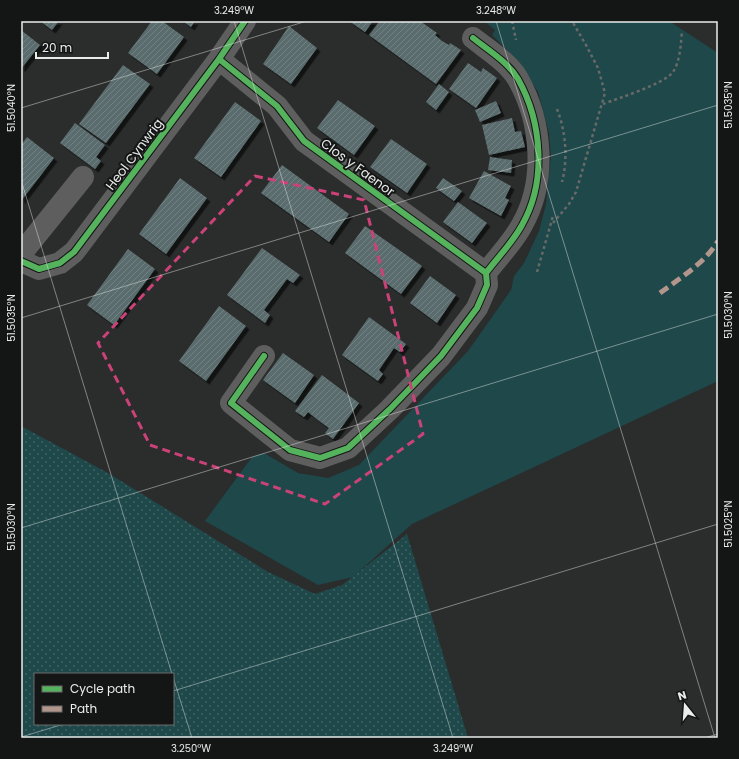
<svg xmlns="http://www.w3.org/2000/svg" width="739" height="759" font-family="Poppins,sans-serif">
<defs>
<pattern id="grass-dots" width="8" height="8" patternUnits="userSpaceOnUse"><rect width="8" height="8" fill="#1e4849"/><path d="M2 2h.1M6 6h.1" fill="none" stroke="#3f6363" stroke-width="1.8" stroke-linecap="round"/></pattern>
<pattern id="building-hatch" width="6" height="6" patternUnits="userSpaceOnUse"><rect width="6" height="6" fill="#5a6c6d"/><path d="M-1 1l2-2M0 6l6-6M5 7l2-2" fill="none" stroke="#728182"/></pattern>
<filter id="shadow"><feDropShadow dx="3.5" dy="3.5" stdDeviation="0" flood-color="#0009"/></filter>
</defs>
<rect width="100%" height="100%" fill="#2b2c2c"/>
<path fill="url(#grass-dots)" fill-rule="evenodd" d="M21,426L108,473L268,572L315,594L342,585L407,534L468,738H21ZM35,674H173V724H35Z"/>
<path fill="#1e4849" d="M484,21H669L718,53V381L412,524L353,577L318,585L205,521L252,457L264,453L298,473L328,478L359,465L468,351L511,290L514,276L524,263L539,231L546,204L551,156L549,133L538,92L520,63L492,35L495,30Z"/>
<path fill="url(#building-hatch)" filter="url(#shadow)" d="M40,21H59L52,30Z
M152,21H162L184,37L157,74L128,53Z
M183,21H195L191,27Z
M349,21H373L365,32Z
M380,21H420L437,33L435,35L442,41L449,45L450,43L461,50L436,84L369,35Z
M289,26L317,48L291,84L263,64Z
M21,30L40,45L21,69Z
M468,63L481,72L483,68L497,78L476,108L449,89Z
M123,65L150,84L106,143L79,124Z
M439,84L449,92L436,110L426,102Z
M338,100L375,126L354,155L317,128Z
M496,101L501,113L480,122L475,110Z
M235,102L261,121L221,177L194,158Z
M512,118L515,132L521,131L525,147L489,155L482,125Z
M75,123L105,145L96,157L101,161L95,169L60,143Z
M27,137L54,158L21,201V145Z
M391,139L427,164L407,193L370,167Z
M490,157L512,160L511,173L488,170Z
M282,165L349,214L329,242L261,193Z
M484,171L511,186L505,198L509,200L501,216L469,198Z
M180,178L207,198L166,254L139,234Z
M443,178L462,191L454,201L436,188Z
M458,202L487,223L472,243L443,222Z
M365,226L422,266L401,294L345,253Z
M262,248L300,275L293,283L287,279L264,310L270,315L265,323L227,295Z
M128,249L155,269L114,325L87,305Z
M430,276L456,295L437,323L410,303Z
M219,306L246,326L206,381L179,361Z
M369,317L406,344L400,352L394,348L379,370L383,374L378,381L342,355Z
M283,353L314,375L295,403L263,380Z
M322,375L359,403L333,439L325,433L329,428L318,420L308,412L304,417L295,411Z"/>
<g fill="none" stroke-linecap="round" stroke-linejoin="round">
<path stroke="#686969" stroke-width="2.5" stroke-dasharray="3 3" stroke-linecap="butt" d="M512,21L516,40
M603,104C619,98 664,84 673,72C680,62 681,43 682,31
M557,109C566,132 568,159 562,182
M553,223L569,204L576,192L605,93L598,68L586,45L572,21
M537,272L553,216"/>
<path stroke="#5e5e5e" stroke-width="22" d="M473,38C488,50 508,62 518,79C542,122 547,181 522,225C513,242 498,257 486,273
M219,59L277,106L304,141L486,273L487,285L477,308L441,356L390,409L348,448L320,458L290,450L231,403L264,356
M21,254L83,177
M21,261L39,269L60,263L74,252L219,59L245,21"/>
<path stroke="#b2968c" stroke-width="5" stroke-dasharray="10 5" stroke-linecap="butt" d="M660,293C680,278 705,263 718,241"/>
<defs>
<path id="cycleway" d="M473,38C488,50 508,62 518,79C542,122 547,181 522,225C513,242 498,257 486,273
M219,59L277,106L304,141L486,273L487,285L477,308L441,356L390,409L348,448L320,458L290,450L231,403L264,356
M21,261L39,269L60,263L74,252L219,59L245,21"/>
</defs>
<use href="#cycleway" stroke="#141515" stroke-width="8"/>
<use href="#cycleway" stroke="#56b35d" stroke-width="6"/>
</g>
<path fill="none" stroke="#ca4278" stroke-width="3" stroke-dasharray="8 5" stroke-linejoin="round" d="M255,176L364,200L423,434L325,504L150,445L98,343Z"/>
<path fill="none" stroke="#eaecec" stroke-width="1" stroke-opacity="0.45" d="M234,21L453,738M496,21L715,738M21,108L307,21M21,180L172,674M21,318L718,105M21,528L718,314M173,677L192,738M173,691L718,524M21,737L64,724M704,738L718,734"/>
<g text-anchor="middle" stroke-width="4" stroke-linejoin="round" paint-order="stroke">
<g font-size="13" fill="#eaecec" stroke="#141515">
<text transform="translate(134 154) rotate(-53)" y="5">Heol Cynwrig</text>
<text transform="translate(358 167) rotate(36)" y="5">Clos y Faenor</text>
</g>
</g>
<rect width="739" height="759" fill="none" stroke="#141515" stroke-width="44"/>
<rect x="34" y="673" width="140" height="52" fill="#141515" stroke="#6a6b6b"/>
<rect x="42" y="686" width="20" height="6" fill="#56b35d" stroke="#6a6b6b"/>
<text x="70" y="693" font-size="12" fill="#eaecec">Cycle path</text>
<rect x="42" y="706" width="20" height="6" fill="#b2968c" stroke="#6a6b6b"/>
<text x="70" y="713" font-size="12" fill="#eaecec">Path</text>
<g transform="translate(685 705) rotate(343)" stroke="#141515" stroke-width="3" paint-order="stroke">
<path d="M0-3L7 15L0 10L-7 15Z" fill="#eaecec"/>
<text y="-6" font-size="11" font-weight="bold" text-anchor="middle" fill="#eaecec">N</text>
</g>
<path d="M36 52v6h72v-6" fill="none" stroke="#eaecec" stroke-width="2"/>
<text x="42" y="52" font-size="12" fill="#eaecec" stroke="#141515" stroke-width="3" paint-order="stroke">20 m</text>
<rect x="22" y="22" width="695" height="715" fill="none" stroke="#eaecec" stroke-width="1.5"/>
<g font-size="10" text-anchor="middle" fill="#eaecec">
<text x="234" y="14">3.249°W</text>
<text x="496" y="14">3.248°W</text>
<text transform="translate(728 105) rotate(-90)" y="4">51.5035°N</text>
<text transform="translate(11 108) rotate(-90)" y="4">51.5040°N</text>
<text transform="translate(728 315) rotate(-90)" y="4">51.5030°N</text>
<text transform="translate(11 318) rotate(-90)" y="4">51.5035°N</text>
<text transform="translate(728 524) rotate(-90)" y="4">51.5025°N</text>
<text transform="translate(11 527) rotate(-90)" y="4">51.5030°N</text>
<text x="191" y="752">3.250°W</text>
<text x="453" y="752">3.249°W</text>
</g>
</svg>
